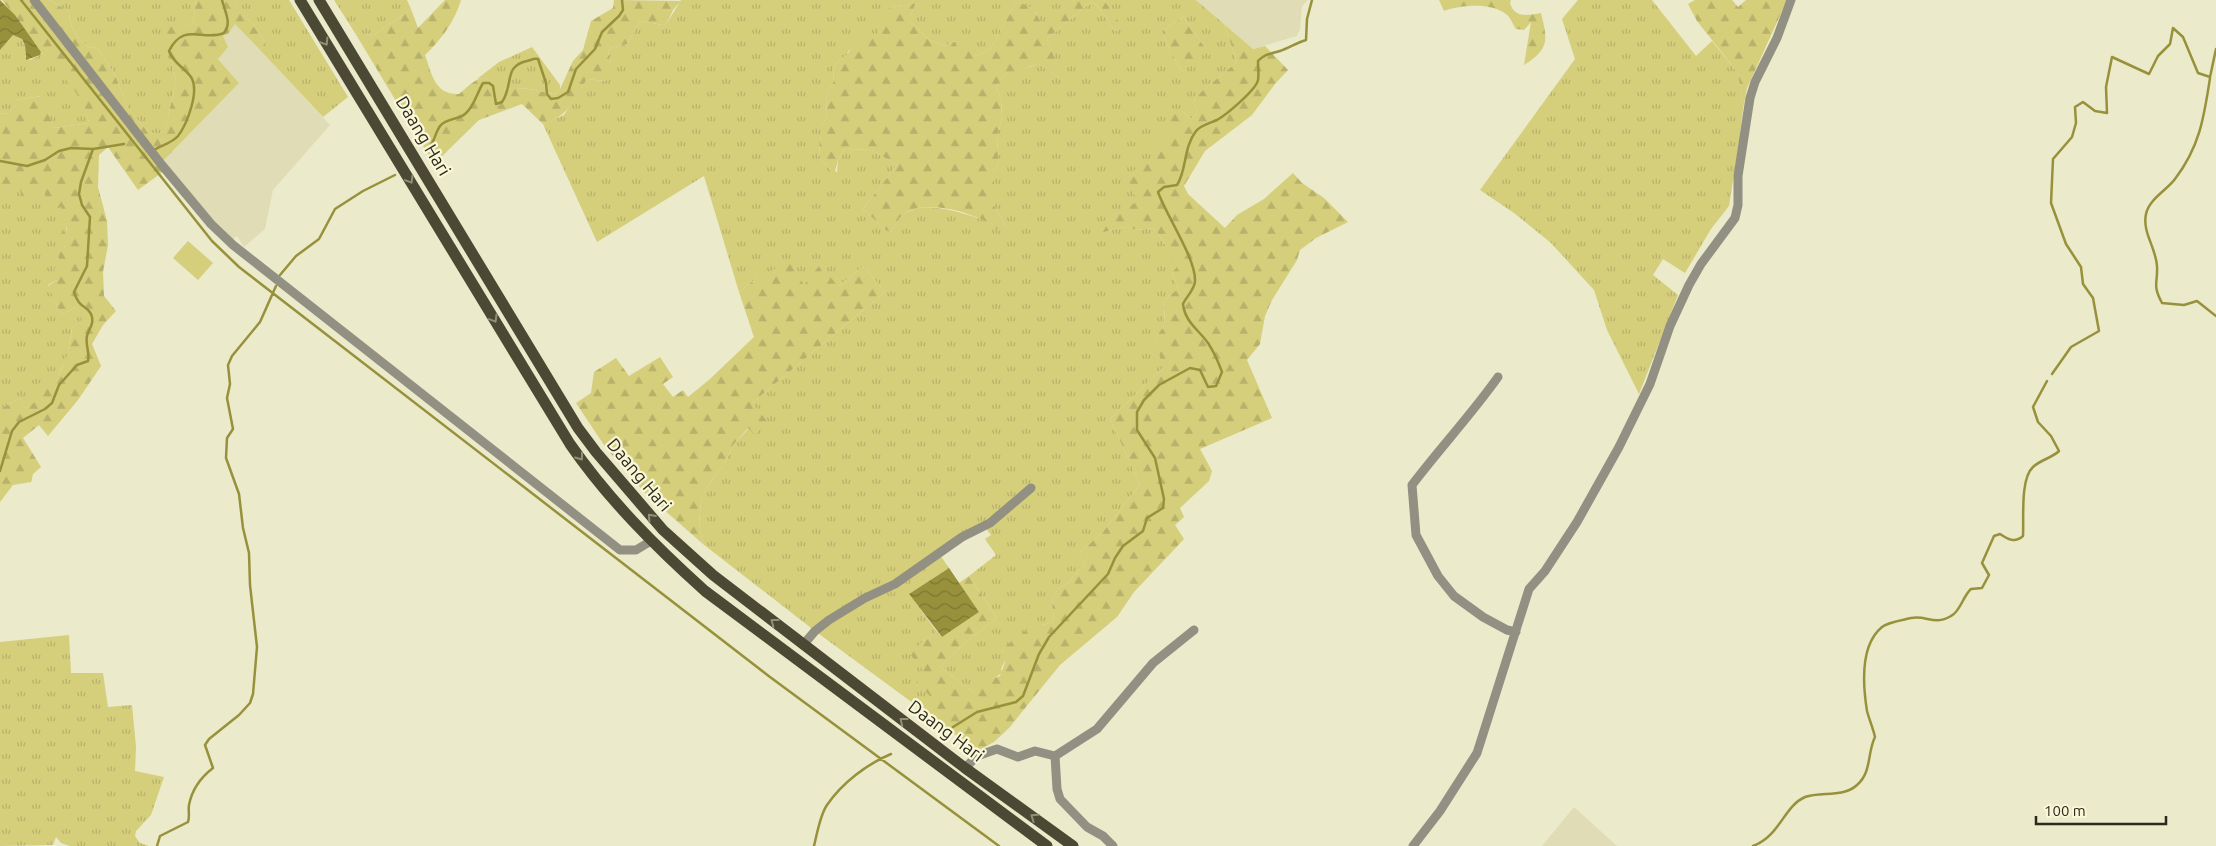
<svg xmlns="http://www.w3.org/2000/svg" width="2216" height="846" font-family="Ubuntu,sans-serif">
<defs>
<pattern id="grass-tufts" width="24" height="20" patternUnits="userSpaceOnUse" patternTransform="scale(1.25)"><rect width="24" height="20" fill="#d5ce7b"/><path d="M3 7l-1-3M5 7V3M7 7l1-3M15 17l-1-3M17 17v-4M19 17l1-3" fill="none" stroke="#b7b16a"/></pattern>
<pattern id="forest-firs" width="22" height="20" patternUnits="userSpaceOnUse" patternTransform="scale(1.25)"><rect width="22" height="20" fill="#d5ce7b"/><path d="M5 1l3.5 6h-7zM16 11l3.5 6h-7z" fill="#b7b16a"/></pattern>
<pattern id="water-waves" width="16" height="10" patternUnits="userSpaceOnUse" patternTransform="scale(1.25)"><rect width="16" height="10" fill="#98913c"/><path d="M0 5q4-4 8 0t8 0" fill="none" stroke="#7c7732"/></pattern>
</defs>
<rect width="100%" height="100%" fill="#ebeaca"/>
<path fill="#e0ddb6" d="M1196,0H1308L1302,6L1300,29L1297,36L1253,49Z
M235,23L330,125L273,190L265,229L244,247L237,236L232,240L220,228L163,161L239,83L218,59L223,36L228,34Z
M1574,807L1617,846H1542Z"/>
<path fill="url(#grass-tufts)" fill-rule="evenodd" d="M50,0H196L193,23L186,27L166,50L174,71L176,81L165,130L158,134L149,133L128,108L115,75L97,47L89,48C78,38 69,28 69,12Z
M236,0H289L348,97L323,117L260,50L266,45C262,39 259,32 255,27C247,15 238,17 236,0Z
M334,0H407L411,9L374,35L355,33Z
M681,0H1074L1043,27L1035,11L1015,4L991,48L978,56L958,54L955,42L952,41L946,46L929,40L910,21V16L916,3L891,7L878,36L849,50L847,55L836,63L833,71L834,81L826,94L827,117L821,126V136L819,141L820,158L831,170L837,172L838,160L844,149L872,150L897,165L863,209L887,231L891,232C895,225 899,217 905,213C932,196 977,221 1005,225L993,204V173L999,162L997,140L1002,117L1001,99L996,87L1005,74C1017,72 1027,67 1039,64L1064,81L1047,39L1092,1L1100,9L1115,31L1122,28L1104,0H1196L1224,24L1237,62L1195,97L1194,104L1197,111V114L1190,119L1182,111L1156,159L1138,201L1101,233L1123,227L1138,230L1153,228C1161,236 1171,255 1179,266L1172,272L1178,289L1165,299L1164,326L1155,338L1164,367L1110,419L1140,484L1103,532L1080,552L1085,564L1068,583L1059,588L1052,598L1054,622L1042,625L1003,648L1002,652L1006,658L1001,669L1002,673L973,692L940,667L962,645L997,618L969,576L996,555L985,539L991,535L985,527L940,555L949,568L909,594L937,632L921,643L925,674L917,682L932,697L921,709L815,631L703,544L699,524L701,501L706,488L725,463L733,445L749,428L752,403L885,292L863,266L839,286L804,285L758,277L739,292L704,176L597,242L543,124L564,115L587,79L605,81L611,64L608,52L610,48L627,44L640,21L663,25L667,23ZM1183,17L1206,49L1181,70L1170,51L1162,31Z
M1578,0H1652L1696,56L1712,41L1738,73L1743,109L1739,141L1729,206L1711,229L1685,273L1663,259L1653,275L1678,295L1639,394L1607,330L1594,290L1551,243L1514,213L1480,190L1575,59L1562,19Z
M13,35L22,39L25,45V57L30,60L40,55L41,52C62,73 84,93 89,123L54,128L41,96L15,100V106L9,113L0,114V50Z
M532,47L560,85V89L554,94C538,91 521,86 505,89C495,82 490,76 477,79L499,62Z
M19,188C27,189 36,190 43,192C79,206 64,253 57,280L48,285L61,315L76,307L83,320L72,328L67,358L56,379L50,385L44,397L25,408L20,398L0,409V191L4,196Z
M69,635L71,673H103L108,707L132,705L136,747L135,771L164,777L151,815L136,831L135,836L140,843L149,846H70L61,843L56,837L53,845L0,846V642Z"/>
<path fill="url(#forest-firs)" d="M2,0H29L164,171L138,190L108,147L99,155L98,187L107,221L108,245L103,272L104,296L116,311L103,325L92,344L101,366L78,400L48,436L39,425L23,438L41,467L33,474L31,482L13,485L0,502V409L20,398L25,408L43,397L37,384L47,380L50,385C66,369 69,349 72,328L82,320L76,307L61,315L48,286L57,280L54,269L61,265L57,252L65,247L60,234L67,230L61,207L50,211L44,192L24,199L19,188L4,197L0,191V114L9,113L15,106V100L42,96L54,128L89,123C83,92 61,76 42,53C28,36 16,17 2,0Z
M37,0H50L69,12C69,28 78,38 89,48L97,47L115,75L128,108L149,133L158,134L165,130L176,81L174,71L159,35L165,28L173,24L186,27L193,23L196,0H236C239,17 247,15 255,27C259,32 262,39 266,45L260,50L235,24L228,34L223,36L228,47L218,59L239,83L163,161Z
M445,0H461C455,21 441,40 425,55C432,75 435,95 459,94C479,77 483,71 505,89C521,86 537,91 554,94L560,89L573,61L583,50L591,21L613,8L614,0L681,1L673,10L667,23L663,25L640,21L627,44L610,48L608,52L611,64L609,79L605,81L587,79C572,102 570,115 543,124L522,104L479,120L434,164L355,33L374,35L411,9L418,28Z
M1074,0H1104L1123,28L1115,31L1100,9L1092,1L1047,39L1065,82L1039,64L1028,67L1021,71L1005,74L996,87L1001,99L1002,117L997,140L999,162L993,173V204L1005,225L1000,231C981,214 927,198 905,213C899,217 895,225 891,232L887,231L863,209L897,165L872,150L844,149L838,160L834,175L828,176L831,170L820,158L819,141L821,136V126L827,117L826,94L834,81L833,71L836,63L847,55L856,40L866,35L872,38L878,36L876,21L891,7L916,3L910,16V21L929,40L946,46L952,41L956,43L958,54L969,49L974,55L978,56L991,48L1015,4L1018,2L1033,8L1043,26Z
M1439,0H1511L1510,3C1515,19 1528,15 1541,13C1548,41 1549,49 1524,65L1531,22L1524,30L1516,29C1513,25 1511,18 1507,15C1492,2 1461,5 1444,11Z
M1695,0H1732L1738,7L1746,0H1787L1747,88L1743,109L1738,73L1697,21L1688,4Z
M1183,17L1206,49L1204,54L1181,70L1170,51L1162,31Z
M1224,24L1253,49L1265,46L1288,70L1275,84L1252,115L1205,151L1184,186L1188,194L1225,228L1237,215L1264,199L1293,173L1302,183L1324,198L1348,222L1316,238L1300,250L1297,260L1272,300L1265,316L1260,344L1247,360L1272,418L1200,449L1212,471L1209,481L1180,508L1184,517L1175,525L1184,539L1134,592L1117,617L1060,665L1009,728L994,742L977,751L921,709L931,697L916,682L925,673L910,654L921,643L937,632L942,637L979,612L959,583L969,576L997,618L962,645L940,667L973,692L989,680L1000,676L1005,662L1002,651L1003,648L1034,624L1042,625L1054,622L1052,598L1059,588L1068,583L1085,564L1080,552L1103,532L1140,484L1110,419L1163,368L1155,338L1164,326L1165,299L1178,289L1172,272L1178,266C1171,255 1161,236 1153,228L1138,230L1123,227L1101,233L1097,225L1138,201L1123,176L1156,159L1150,148L1168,134L1162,124L1178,112L1182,111L1190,119L1197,114V111L1194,104L1195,97L1237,62Z
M789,262L804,285L819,266L839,286L863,266L885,292L752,403L767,421L755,435L748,428L733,445L725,463L706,488L701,501L699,524L703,544L646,494L606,448L576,403L591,393L594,372L616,358L629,376L660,357L673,377L663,384L673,397L683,390L688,397L710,379L754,337L739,292L758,277Z"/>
<path fill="#d5ce7b" d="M188,241L213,263L198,280L173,258Z"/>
<path fill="url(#water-waves)" d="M0,0L15,15L41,52L40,55L26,60L25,45L22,39L13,35L0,50Z
M949,568L979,612L942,637L909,594Z"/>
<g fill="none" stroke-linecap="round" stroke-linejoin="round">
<path stroke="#98913c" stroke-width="2.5" d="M21,0L212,241L239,267L770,677L999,846
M2210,78C2204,117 2200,146 2175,179C2167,190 2149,199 2146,214C2142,232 2156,248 2157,266C2158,284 2152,284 2162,303L2184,305L2197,301L2216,316
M154,150C162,145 172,143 178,136C187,124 200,91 191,77C184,67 173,63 169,51C184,21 203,42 224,33C232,23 225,12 222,0
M428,151C434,143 435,133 440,126C446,118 458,120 465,114C474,107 477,93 483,83H489L493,86L496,104L502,102C514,85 503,66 527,61C532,60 533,58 538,59L546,83L547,94L551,99L558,98L568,92L576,69L595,49L602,32L619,16L623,10L622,0
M0,161L27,166L45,160L59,151L71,148L93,149L124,144
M280,275L296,256L319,239L335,209L363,191L395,175
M2052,374L2071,347L2099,331L2093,298L2083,284L2081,267L2066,244L2051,203L2053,159L2072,137L2076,123L2075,107L2083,102L2095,111L2107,113L2106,87L2112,57L2149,74L2158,56L2170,44L2173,28L2183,37L2198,73L2210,77L2216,49
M0,471L12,431L19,422L45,409L52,403L59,385L77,365L88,361C90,353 85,344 87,336C89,328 95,324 91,314C87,305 79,309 74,292L87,266L90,217L82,205L79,194L81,182L93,149
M953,727L977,712L1016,702L1023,696L1039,654L1049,637L1108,574L1115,558L1123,546L1143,531L1147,518L1163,508L1164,499L1155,458L1137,430V412L1144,400L1159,385L1190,368L1200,370L1208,387L1216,386L1222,372C1218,361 1214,352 1208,343C1198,329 1185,322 1183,304C1186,297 1195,289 1195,281C1196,259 1166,215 1158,192L1164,187L1177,185C1187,170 1183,148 1196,131C1201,125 1210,123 1217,120C1226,115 1256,90 1258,80C1259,74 1258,67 1258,61C1266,53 1271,54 1280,51C1289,48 1296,43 1306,40L1307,19L1312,0
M157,846L160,836L188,822C190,816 188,811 189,805C192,789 200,778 213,768L205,745L209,739L239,715L250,703L253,694L257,647L250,585L249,553L243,528L239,494L226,458L227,438L233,429L227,398L230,384L228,365L232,356L260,322L276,286
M814,846C817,834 820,815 827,805C842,783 867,764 891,754
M1753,846C1780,836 1784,806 1805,797C1821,791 1843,798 1857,785C1872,772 1867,753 1875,737C1873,728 1869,719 1867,711C1863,686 1860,645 1882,627C1888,622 1903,620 1911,618C1927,615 1934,626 1951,616C1960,612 1963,596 1971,589L1982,588L1989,575L1982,563L1994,536L2000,534C2009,540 2015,543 2023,536C2024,518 2020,479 2033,467C2040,460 2052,458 2059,451L2051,436L2038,422L2033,407L2047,381"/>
<path stroke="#919083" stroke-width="9" d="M34,0L161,164L211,224L233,245L620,550H636L651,541
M1498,377C1471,415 1440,448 1412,485L1416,535L1438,576L1454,596L1483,617L1507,630L1516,632
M803,645L815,631L829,620L865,598L895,584L962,537L990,523L1031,488
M965,768L977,756L997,749L1018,757L1035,751L1055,756
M1113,846L1103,836L1087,827L1060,799L1057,789L1055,756L1097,729L1153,663L1194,630
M1413,846L1440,811L1477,753L1529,589L1545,571L1577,522L1619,447L1650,384L1670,326L1689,285L1701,264L1735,218L1738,205V176L1750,98L1755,82L1777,38L1791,0"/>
<path stroke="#4b4933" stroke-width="11" d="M300,0L570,444C608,499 655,546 705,591L1047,846
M319,0L578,428L596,452L663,530L713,575L965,768L1073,846"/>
</g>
<defs><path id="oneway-chevron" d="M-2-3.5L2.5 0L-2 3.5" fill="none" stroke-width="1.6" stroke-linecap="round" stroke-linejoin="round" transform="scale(1.25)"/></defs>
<g stroke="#918f75">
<use href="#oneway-chevron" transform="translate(325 42) rotate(58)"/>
<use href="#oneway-chevron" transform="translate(410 180) rotate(59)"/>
<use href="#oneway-chevron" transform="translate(494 319) rotate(59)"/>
<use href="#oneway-chevron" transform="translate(580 457) rotate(54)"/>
<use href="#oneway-chevron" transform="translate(651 517) rotate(-132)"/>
<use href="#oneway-chevron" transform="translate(774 622) rotate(-143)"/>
<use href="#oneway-chevron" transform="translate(903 721) rotate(-142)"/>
<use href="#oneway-chevron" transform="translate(1034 817) rotate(-145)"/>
</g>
<g text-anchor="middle" stroke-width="4.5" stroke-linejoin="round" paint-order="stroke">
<g font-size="18" fill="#2b2a1e" stroke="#f9f7d7">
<text transform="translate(423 136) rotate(59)" y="6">Daang Hari</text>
<text transform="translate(639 475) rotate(50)" y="6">Daang Hari</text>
<text transform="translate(946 731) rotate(37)" y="6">Daang Hari</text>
</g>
</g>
<path d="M2036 816v8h130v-8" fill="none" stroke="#2b2a1e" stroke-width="2.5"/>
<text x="2044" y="816" font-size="15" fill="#2b2a1e" stroke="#f9f7d7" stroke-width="4" paint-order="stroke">100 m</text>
</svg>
